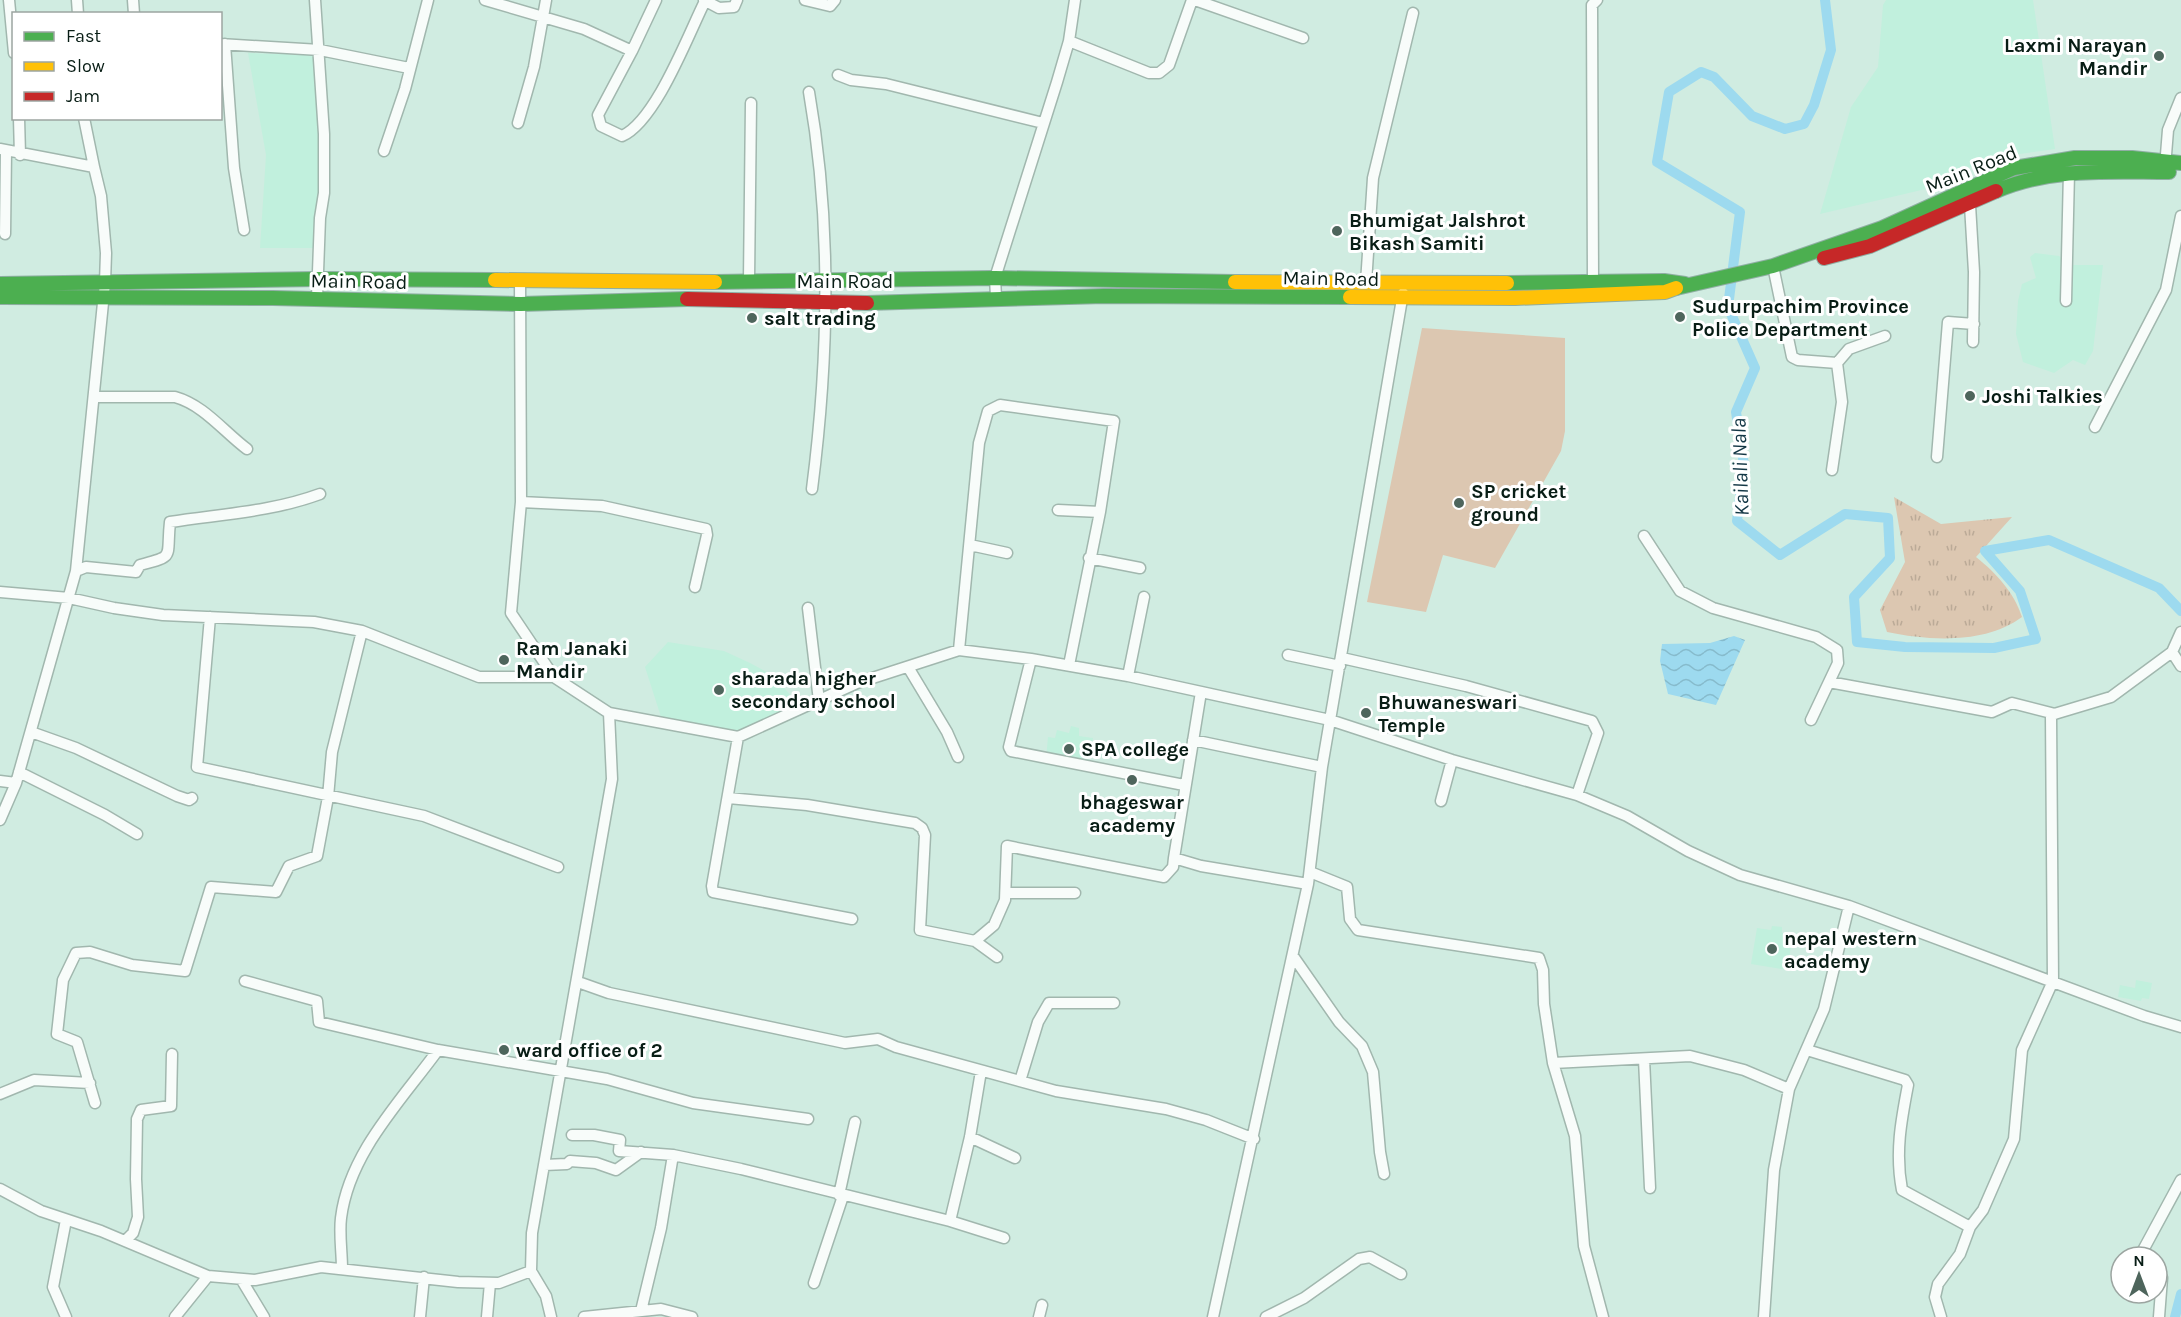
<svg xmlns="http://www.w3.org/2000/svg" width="2181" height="1317" font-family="Karla,sans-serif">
<defs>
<pattern id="grass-tufts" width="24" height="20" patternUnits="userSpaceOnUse" patternTransform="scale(1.5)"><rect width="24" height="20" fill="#dcc7b1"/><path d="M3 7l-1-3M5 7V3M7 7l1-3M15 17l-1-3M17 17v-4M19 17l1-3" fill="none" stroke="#bbaa97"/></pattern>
<pattern id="water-waves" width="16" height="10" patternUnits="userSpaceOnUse" patternTransform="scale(1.5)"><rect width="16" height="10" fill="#9ddaef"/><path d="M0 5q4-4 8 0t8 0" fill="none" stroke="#86bbcc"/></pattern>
</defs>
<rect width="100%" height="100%" fill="#d0ece1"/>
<path fill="#c1f0dd" d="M1886,0H2033L2055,149L2013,155L1954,172L1951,183L1820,214L1851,107L1878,67L1883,5Z
M248,53L315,55L320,191L319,248H260L266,155Z
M2035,253L2059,256L2070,265H2103L2093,351L2085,365L2073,360L2054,373L2023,362L2016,334L2018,301L2022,284L2036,278L2030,257Z
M668,642L724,651L750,663L774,676L798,704L738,732L691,728L661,717L645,667Z
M1071,726L1079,728V736L1093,738L1087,766L1046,759L1048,737L1055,738L1057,730L1069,733Z
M1772,926L1782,927V933L1793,935L1787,970L1751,964L1757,928L1771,930Z
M2136,980L2152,983L2149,999L2142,998L2141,1001L2118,997L2120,985L2135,988Z"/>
<path fill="url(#grass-tufts)" d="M1894,497L1941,524L2012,517L1976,557C1996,573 2014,592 2022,617C1986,644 1930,641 1887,632L1880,610L1905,562Z"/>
<path fill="#dcc7b1" d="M1422,328L1565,338V431L1561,451L1495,568L1443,555L1426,612L1367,602Z"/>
<path fill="url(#water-waves)" d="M1734,636L1745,640L1716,705L1668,694L1660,661L1662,644L1710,643Z"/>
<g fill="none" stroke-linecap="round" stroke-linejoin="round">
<path stroke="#9ddaef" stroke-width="10" d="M1825,0L1831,50L1814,105L1804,124L1785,129L1752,116L1714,77L1701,72L1669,92L1657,162L1740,212L1728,307L1755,368L1736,412L1744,465L1737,521L1780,555L1845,514L1888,518L1890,558L1854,597L1857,642L1905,647L1994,648L2036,639L2020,591L1985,551L2049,540L2159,588L2181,611
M2175,1317L2181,1294"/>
<defs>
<path id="street" d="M9,0L14,53
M77,0L78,14
M133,0L134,14
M315,0L324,134V193L320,218L317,299
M485,0L584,29L632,51L598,115L601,126L622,136C656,121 688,35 705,1
M704,0L719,8L734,7L737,0
M805,0L830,6L835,0
M1195,0L1303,38
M1069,41L1149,73H1159L1169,65L1192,0
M220,44L320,50L409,68
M225,44L234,168L244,230
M632,51L656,0
M838,75L851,80L886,84L1043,123
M809,92C832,223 829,357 812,489
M19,118L20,155
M84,118L94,167
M518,123L534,67L546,0
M0,149L94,167L101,196L106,253L105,283L76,571L16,783L0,820
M384,151L405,89L428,0
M2165,167L2168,130L2181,98
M1970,205L1974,272L1973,342
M5,234L6,151
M1773,266L1792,357L1798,360L1837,363L1842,402L1832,470
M520,280L521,502L511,613L554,677
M749,280L751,103
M1593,282L1592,5L1597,0
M1366,283L1373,178L1413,13
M996,297L995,278L1057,82L1069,41L1075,0
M2066,301L2069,172
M1837,363L1849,349L1885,336
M95,397H175C204,405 224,432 247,449
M2095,427L2166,290L2181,216
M1937,457L1948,322L1974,324
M521,502L602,506L706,529L707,535L695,587
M1058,510L1100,512
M1644,536L1680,591L1713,608L1816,637L1837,650L1838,663L1829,682
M970,545L1007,553
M1089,558L1140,568
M76,571L86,567L136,572L140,565C176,556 166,558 170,522C221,514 271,512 320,494
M0,592L69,598L114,608L163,615L314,622L362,631L479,677H554L609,713L738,737L857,683L959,650L1031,659L1128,676L1330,720L1452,760L1577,795L1627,816L1688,851L1740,875L1849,906L2144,1016L2181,1027
M808,608L819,701
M210,617L197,767L424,816L558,867
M959,650L979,443L988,411L1000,405L1114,421L1100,512L1069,665
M2172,652L2181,666
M1288,655L1340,666
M1342,658L1466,686L1592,721L1598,733L1577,795
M1031,659L1009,747L1011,751L1184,785
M908,667L947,732L958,757
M1128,676L1144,597
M1201,692L1174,858L1201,866L1308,884
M1811,720L1829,682L1992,712L2012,703L2055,714
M31,732L76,748L177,796L189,800L192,798
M738,737L712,886L713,892L852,919
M1193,740L1322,767
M19,772L105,815L137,834
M0,781L16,783
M728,798L807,805L915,823L922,828L925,835L920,930L975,941L997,957
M1441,801L1452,760
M1310,872L1347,887L1350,919L1358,930L1539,958L1543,970L1544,1004L1553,1063L1575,1136L1584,1246L1603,1317
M1007,893H1075
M975,941L994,925L1005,900L1007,846L1164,877L1173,867L1174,858
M1293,956L1339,1022L1362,1046L1373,1072L1380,1152L1384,1174
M245,981L317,1001L319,1022L438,1050L607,1079L693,1103L808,1119
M578,982L609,993L845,1043L878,1039L896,1047L1056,1091L1166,1109L1206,1120L1254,1139
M1807,1050L1905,1080L1908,1085C1901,1121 1895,1153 1902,1190L1970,1227
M1644,1059L1650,1188
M1553,1063L1690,1056L1744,1070L1789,1089
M1020,1081L1038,1022L1049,1003H1114
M0,1094L34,1080L90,1083
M95,1103L77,1042L57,1034L63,980L76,953L90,952L132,965L185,971L211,887L276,892L289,866L317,856L328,797L332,752L362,631
M572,1135H594L620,1140L619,1151L673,1155L741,1169L950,1221L970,1137L981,1071
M970,1137L1015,1158
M544,1165L567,1164L570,1161L596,1163L616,1170L641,1152
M0,1189L41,1211L101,1231L208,1276L255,1280L321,1267L458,1282L499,1283L531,1271
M839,1195L855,1122
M66,1220L53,1287L66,1317
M950,1221L1004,1238
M125,1241L133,1233L138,1217L136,1179L137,1119L141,1110L171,1106L172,1054
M2142,1257L2141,1254L2181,1180
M342,1269C342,1252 339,1234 341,1218C349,1153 401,1101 438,1050
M2157,1275L2162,1278L2159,1317
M241,1279L264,1317
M814,1283L843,1196
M641,1311L661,1228L673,1155
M175,1317L208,1276
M420,1317L424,1277
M487,1317L490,1283
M551,1317L546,1296L531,1271L532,1233L612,779L609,713
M584,1317L661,1309L692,1317
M1039,1317L1042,1305
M1213,1317L1308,884L1322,767L1403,293
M1266,1317L1304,1298L1359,1259L1370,1257L1401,1274
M1764,1317L1774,1170L1789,1089L1824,1009L1849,906
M1941,1317L1935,1297L1938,1284L1960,1254L1970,1227L1983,1210L2014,1139L2022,1050L2053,981L2051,715L2111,697L2172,652L2181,632"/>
<path id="fast" d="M1996,191C2051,167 2111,172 2169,172
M715,282L995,278L1235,282
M1507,283L1664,281L1685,284
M0,284L318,279L495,280
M1676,288L1773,266L1882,228L2014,168L2075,158H2132L2181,163
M0,297L273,298L521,304L687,299
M867,303L1104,296L1350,297"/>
<path id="slow" d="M495,280L715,282
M1235,282L1507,283
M1350,297L1515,298L1665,292L1676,288"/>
<path id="jam" d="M1824,258L1870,246L1996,191
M687,299L867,303"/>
</defs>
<use href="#street" stroke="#a1b7ae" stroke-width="13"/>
<use href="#fast" stroke="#8faea3" stroke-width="16"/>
<use href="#slow" stroke="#8faea3" stroke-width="16"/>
<use href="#jam" stroke="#8faea3" stroke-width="16"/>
<use href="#street" stroke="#f8fcfa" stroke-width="10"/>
<use href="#fast" stroke="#4caf50" stroke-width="14"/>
<use href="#slow" stroke="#ffc107" stroke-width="14"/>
<use href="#jam" stroke="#c62828" stroke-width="14"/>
</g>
<g fill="#4e655c" stroke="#fff" stroke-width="2">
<circle cx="2159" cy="56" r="6"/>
<circle cx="1337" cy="231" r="6"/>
<circle cx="1680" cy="317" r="6"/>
<circle cx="752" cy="318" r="6"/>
<circle cx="1970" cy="396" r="6"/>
<circle cx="1459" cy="503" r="6"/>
<circle cx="504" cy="660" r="6"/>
<circle cx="719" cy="690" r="6"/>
<circle cx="1366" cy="713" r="6"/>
<circle cx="1069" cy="749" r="6"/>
<circle cx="1132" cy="780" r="6"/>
<circle cx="1772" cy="949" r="6"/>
<circle cx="504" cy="1050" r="6"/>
</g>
<g text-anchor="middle" stroke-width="6" stroke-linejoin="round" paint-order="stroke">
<g font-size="20" font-weight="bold" fill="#081d15" stroke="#fff" text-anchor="start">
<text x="2147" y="52" text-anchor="end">Laxmi Narayan<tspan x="2147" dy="23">Mandir</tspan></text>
<text x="1349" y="227">Bhumigat Jalshrot<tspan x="1349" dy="23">Bikash Samiti</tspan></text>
<text x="1692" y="313">Sudurpachim Province<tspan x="1692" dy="23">Police Department</tspan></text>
<text x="764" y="325">salt trading</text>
<text x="1982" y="403">Joshi Talkies</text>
<text x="1471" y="498">SP cricket<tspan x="1471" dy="23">ground</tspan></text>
<text x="516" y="655">Ram Janaki<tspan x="516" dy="23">Mandir</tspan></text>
<text x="731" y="685">sharada higher<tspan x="731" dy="23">secondary school</tspan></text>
<text x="1378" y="709">Bhuwaneswari<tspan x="1378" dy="23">Temple</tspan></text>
<text x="1081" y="756">SPA college</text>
<text x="1132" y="809" text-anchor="middle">bhageswar<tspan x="1132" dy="23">academy</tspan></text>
<text x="1784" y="945">nepal western<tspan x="1784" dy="23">academy</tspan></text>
<text x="516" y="1057">ward office of 2</text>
</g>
<g font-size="20" fill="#081d15" stroke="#fff">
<text transform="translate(1971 169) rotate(-22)" y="7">Main Road</text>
<text transform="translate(1331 278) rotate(1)" y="7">Main Road</text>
<text transform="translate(359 281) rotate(1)" y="7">Main Road</text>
<text x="845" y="288">Main Road</text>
</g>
<g font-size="21" font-style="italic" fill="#143846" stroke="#fff">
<text transform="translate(1740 467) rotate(-92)" y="7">Kailali Nala</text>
</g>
</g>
<rect x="12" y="12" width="210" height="108" fill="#ffffff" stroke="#9ca5a1" stroke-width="1.5"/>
<rect x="24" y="32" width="30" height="9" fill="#4caf50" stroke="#9ca5a1" stroke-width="1.5"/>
<text x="66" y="42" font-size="18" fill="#081d15">Fast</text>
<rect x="24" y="62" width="30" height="9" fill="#ffc107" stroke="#9ca5a1" stroke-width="1.5"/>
<text x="66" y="72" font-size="18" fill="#081d15">Slow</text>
<rect x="24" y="92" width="30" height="9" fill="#c62828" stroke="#9ca5a1" stroke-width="1.5"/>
<text x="66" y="102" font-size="18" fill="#081d15">Jam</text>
<g transform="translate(2139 1275)"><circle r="28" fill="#ffffff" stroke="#9ca5a1" stroke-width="1.5"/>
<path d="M0-4.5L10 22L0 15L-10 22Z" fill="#4e655c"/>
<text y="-9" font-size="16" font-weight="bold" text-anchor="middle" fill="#081d15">N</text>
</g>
</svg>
